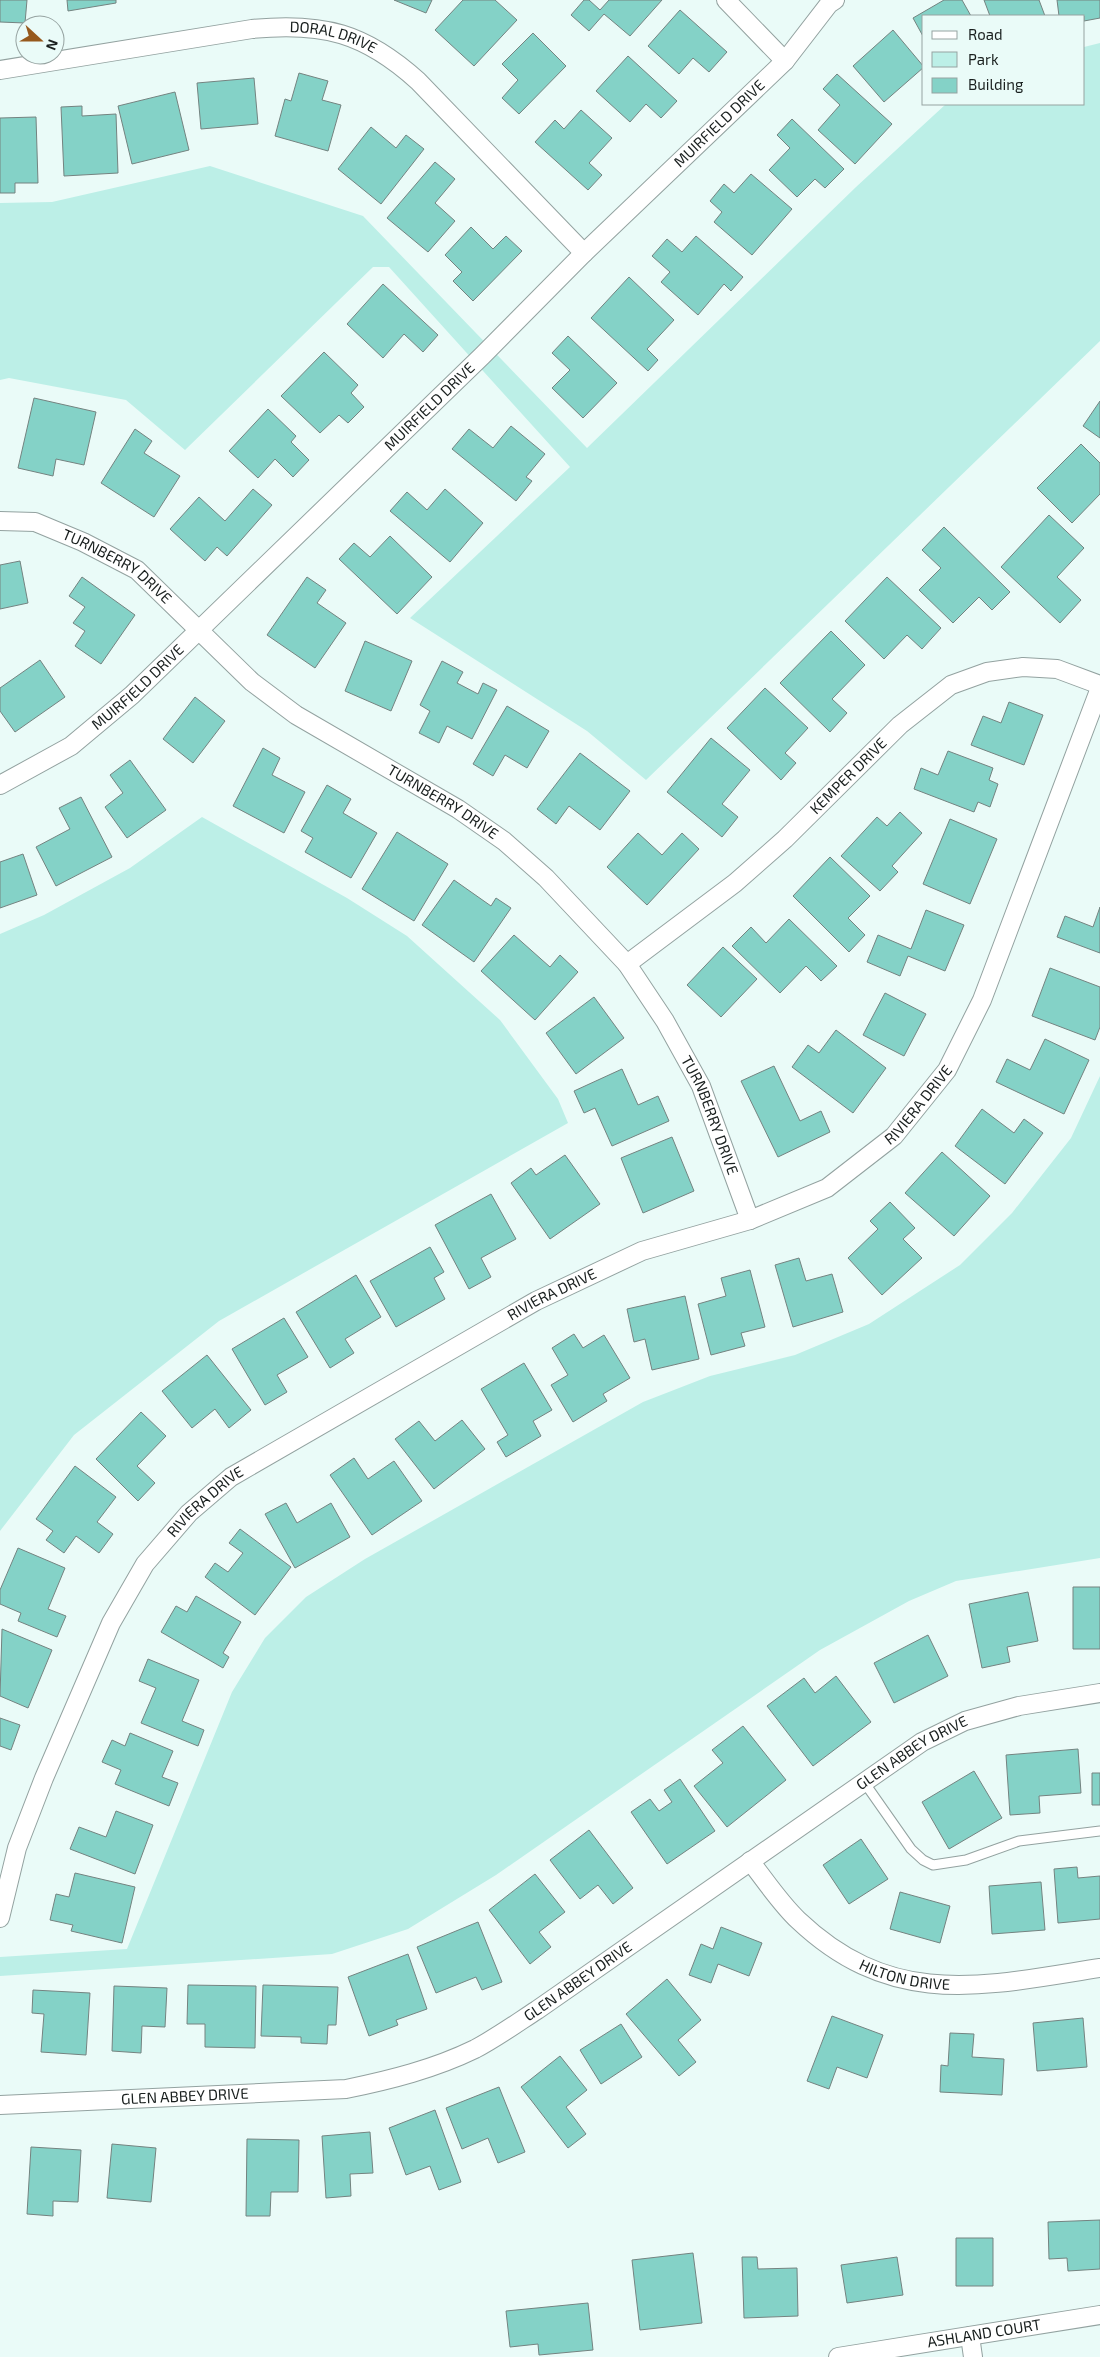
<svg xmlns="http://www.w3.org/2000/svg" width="1100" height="2357" font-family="'Exo 2',sans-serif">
<rect width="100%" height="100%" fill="#eafbf8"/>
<path fill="#bcefe7" d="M1100,43V341L646,780L587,731L410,618L570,467L389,267H373L185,450L126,400L9,378L0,380V203L52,202L210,166L363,216L587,448L856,187L946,104H1084V47Z
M202,817L347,898L407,936L500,1020L558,1099L568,1123L219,1321L74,1435L0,1531V934L44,915L130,868Z
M1100,1076V1558L956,1581L909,1601L820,1650L496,1875L408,1929L332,1954L0,1976V1957L127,1949L232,1692L265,1638L306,1597L365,1559L643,1402L710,1376L795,1355L869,1324L960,1265L1012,1213L1071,1138Z"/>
<path fill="#84d2c7" stroke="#748380" d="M0,0H27L25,23L0,22Z
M67,0H116V3L68,11Z
M394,0H432L426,13Z
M463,0H495L517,20L474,66L435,30Z
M584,0H589L600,10L609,0H662L630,36L604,14L589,31L571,15Z
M944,0H962L971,16H924V38L913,18Z
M984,0H1039L1045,16H990Z
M1057,0H1100V18L1084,21V16H1059Z
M680,10L727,52L709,72L693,58L679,74L648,46Z
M893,30L924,67L884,102L853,66Z
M533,33L566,66L519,114L502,98L518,80L502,64Z
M628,56L677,101L661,118L646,104L630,122L596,91Z
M299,73L328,81L322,100L341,105L328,151L275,136L285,99L291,101Z
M837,74L892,124L855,164L818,130L840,105L823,89Z
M254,78L258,124L201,129L197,83Z
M175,92L189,150L132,164L118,106Z
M82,106V116L116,114L118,173L64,176L61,107Z
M581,110L612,138L589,163L602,175L588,190L535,142L555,120L564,129Z
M36,117L38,183H15V193H0V118Z
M792,119L844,169L825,188L815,179L797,197L769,170L790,148L777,135Z
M371,127L396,148L406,135L424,149L381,204L338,169Z
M435,162L455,179L435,203L455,221L428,252L387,218Z
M751,174L792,209L752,255L714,222L722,212L710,201L724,184L734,193Z
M471,227L493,249L506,236L522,251L473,301L453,281L462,272L445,255Z
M696,236L743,277L731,291L724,284L698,315L661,282L670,272L652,256L667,239L682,252Z
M629,277L674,320L647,349L658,360L648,371L591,318Z
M383,284L438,335L423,352L404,334L383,358L347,324Z
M568,336L617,383L583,418L552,388L570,370L552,353Z
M324,352L358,385L351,393L364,407L348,423L339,415L320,433L281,396Z
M34,398L96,412L84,465L56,459L53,476L18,468Z
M1100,401V438L1083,426Z
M268,409L296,436L291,442L309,460L293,477L275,459L258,478L229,451Z
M511,426L545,454L526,477L532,481L516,501L452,449L469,429L493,448Z
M135,429L152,441L144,453L180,476L154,517L101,483Z
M1081,444L1100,463V494L1072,523L1037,488Z
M253,489L272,505L227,556L217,547L205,561L170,529L199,497L225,521Z
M445,489L483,523L450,562L390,511L407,492L427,510Z
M1049,515L1084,548L1057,577L1081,600L1060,623L1001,567Z
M944,527L1010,592L992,610L979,597L953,623L919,590L941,568L922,550Z
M390,536L432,577L397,614L339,559L354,543L370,557Z
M20,561L28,603L0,609V565Z
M82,577L135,615L101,664L75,646L85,631L73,623L85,607L69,596Z
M307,577L326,590L317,603L346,623L315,668L267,635Z
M887,577L941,628L922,649L907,635L884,659L845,621Z
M831,631L865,665L832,699L847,713L830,732L780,683Z
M365,641L412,661L391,711L345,691Z
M40,660L65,697L15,732L0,711V688Z
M442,661L463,672L457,683L478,694L483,683L497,690L472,739L447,726L439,743L419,733L430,711L420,705Z
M765,688L808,728L785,753L796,763L781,780L727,728Z
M195,697L225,721L193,763L163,739Z
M1009,702L1043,715L1024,765L971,745L983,716L1001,723Z
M507,706L549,731L527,768L505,755L493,776L473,764Z
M711,738L750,770L722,804L738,817L722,837L667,792Z
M263,748L280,758L272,775L305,792L284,833L233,806Z
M948,751L993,768L989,780L998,784L990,807L978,802L974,812L914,789L921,768L938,775Z
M580,753L630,791L600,830L569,806L556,824L537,809Z
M130,760L166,810L127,838L105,807L123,793L110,775Z
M327,785L351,799L343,813L377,833L351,878L305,852L313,838L301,831Z
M81,797L112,857L56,886L36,847L70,829L59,808Z
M900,812L922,833L892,866L898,872L880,891L841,856L877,817L887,826Z
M950,819L997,839L970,904L923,884Z
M397,832L448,864L414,921L362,889Z
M638,833L662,855L682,833L699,849L647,905L607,867Z
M23,854L37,895L0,908V862Z
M830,857L870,896L848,918L865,935L849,952L793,896Z
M454,880L491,906L496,898L511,908L474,962L422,925Z
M1100,907V953L1057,937L1065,916L1093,927Z
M926,910L964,925L945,971L908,956L900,976L867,962L878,935L911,949Z
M789,919L837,966L821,981L806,966L780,993L732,946L751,927L766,943Z
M514,935L550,967L560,955L578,972L535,1020L481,971Z
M723,947L757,979L721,1017L687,985Z
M1050,968L1100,987V1027L1095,1040L1032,1016Z
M885,993L926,1014L904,1056L863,1035Z
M594,997L624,1038L576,1074L546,1033Z
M836,1030L886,1068L853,1113L792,1067L808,1045L819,1053Z
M1045,1039L1089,1060L1064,1114L996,1082L1007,1059L1030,1070Z
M774,1066L800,1121L821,1111L830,1132L778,1157L741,1081Z
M622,1069L638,1105L658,1096L669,1121L612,1146L595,1108L584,1113L574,1091Z
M982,1109L1014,1133L1024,1119L1043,1133L1005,1184L955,1146Z
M672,1137L694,1191L643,1213L621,1158Z
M942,1152L990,1196L954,1236L905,1193Z
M565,1155L600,1204L550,1239L511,1183L531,1168L536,1175Z
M491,1194L516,1239L481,1258L491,1277L469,1289L435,1225Z
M890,1202L915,1228L903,1239L922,1258L882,1295L848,1258L878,1229L870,1221Z
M430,1247L444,1272L434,1278L445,1299L396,1327L370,1281Z
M799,1258L806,1281L832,1274L843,1312L793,1327L775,1265Z
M750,1270L765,1327L741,1333L745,1346L711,1355L698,1304L726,1296L721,1278Z
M356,1275L381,1317L345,1339L354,1353L330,1368L296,1312Z
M685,1296L699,1359L652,1370L645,1339L634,1342L627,1309Z
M284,1318L308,1357L277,1375L287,1392L265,1405L232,1349Z
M574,1334L583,1348L604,1335L630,1378L603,1394L607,1401L573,1422L551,1385L568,1375L552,1348Z
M207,1355L251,1410L229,1428L215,1409L192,1428L162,1391Z
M524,1363L552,1410L533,1421L541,1436L506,1457L497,1442L508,1435L481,1389Z
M141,1412L166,1436L137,1466L155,1483L138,1501L96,1459Z
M462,1420L485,1449L434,1489L395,1439L419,1421L435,1441Z
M354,1458L368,1479L394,1461L422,1501L372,1535L330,1475Z
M75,1466L116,1497L97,1522L113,1534L99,1553L76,1536L64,1553L46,1540L53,1531L36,1519Z
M286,1503L297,1523L331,1503L350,1537L295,1568L265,1514Z
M240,1529L291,1567L255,1615L205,1577L215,1563L228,1572L243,1553L229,1543Z
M18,1548L65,1568L48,1609L66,1616L57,1637L18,1621L21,1613L0,1604V1590Z
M1073,1587H1100V1649H1073Z
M1028,1592L1038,1641L1007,1647L1010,1662L982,1668L969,1604Z
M196,1596L241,1622L223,1653L229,1657L223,1668L161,1632L176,1606L187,1612Z
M2,1629L52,1650L28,1708L0,1696Z
M928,1635L948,1676L894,1703L874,1663Z
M148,1659L199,1680L182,1721L204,1730L198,1746L141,1723L156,1688L139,1681Z
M836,1676L871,1722L813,1766L767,1706L804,1678L815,1693Z
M0,1718L20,1725L11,1750L0,1746Z
M743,1726L786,1780L727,1827L694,1786L723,1763L712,1750Z
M130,1733L173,1751L162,1777L178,1783L169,1806L115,1784L121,1770L102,1762L112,1740L125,1746Z
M1078,1749L1081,1793L1039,1796L1040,1813L1010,1815L1006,1755Z
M974,1771L1002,1818L949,1849L922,1802Z
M1092,1773H1100V1805H1092Z
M680,1779L715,1831L667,1864L631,1812L650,1799L659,1811L672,1802L664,1790Z
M116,1811L153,1825L135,1874L70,1849L79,1827L106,1837Z
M589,1830L633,1888L613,1904L598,1885L580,1899L550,1860Z
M861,1839L888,1879L849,1904L823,1865Z
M1077,1867L1078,1878L1100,1876V1919L1058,1923L1054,1869Z
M75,1873L135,1887L122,1943L71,1931L73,1925L50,1920L56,1894L69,1897Z
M535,1874L565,1912L539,1932L551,1947L530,1964L489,1910Z
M1041,1882L1045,1930L992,1934L989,1886Z
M900,1892L950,1906L940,1943L890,1929Z
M478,1922L502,1982L482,1990L476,1977L436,1993L417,1947Z
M721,1927L762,1943L749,1976L718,1964L711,1983L689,1975L701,1944L713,1949Z
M408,1954L427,2009L396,2020L398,2025L369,2036L348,1977Z
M667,1979L701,2020L678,2040L696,2062L679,2076L626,2014Z
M188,1985L256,1986L255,2048L205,2047V2024H187Z
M263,1985L338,1987L336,2025H328L327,2044L301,2043V2037L261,2036Z
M114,1986L167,1988L165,2027L142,2026L141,2053L112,2051Z
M33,1990L90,1993L86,2055L41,2052L44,2014L32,2013Z
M832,2016L883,2035L867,2078L837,2067L829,2089L807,2081Z
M1083,2018L1087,2067L1037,2071L1033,2023Z
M621,2024L642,2057L601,2084L580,2050Z
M950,2033L974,2034L972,2057L1004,2059L1002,2095L940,2092L941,2065L948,2066Z
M560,2056L587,2090L566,2107L586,2134L568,2148L521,2087Z
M499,2087L525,2152L498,2163L488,2138L462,2149L446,2108Z
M435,2110L461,2182L439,2190L430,2166L406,2175L389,2128Z
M370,2132L373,2173L350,2174L351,2196L326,2198L322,2136Z
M247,2139L299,2140L298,2192H271L270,2216H246Z
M112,2144L156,2148L151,2202L107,2198Z
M31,2147L81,2150L78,2202L53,2201V2216L27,2214Z
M1100,2220V2269L1068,2271L1067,2258L1049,2259L1048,2222Z
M956,2238H993V2286H956Z
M693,2253L702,2323L640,2330L632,2260Z
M742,2257H757L758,2269L797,2268L798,2316L744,2318Z
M897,2257L903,2295L847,2303L841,2265Z
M588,2303L593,2350L539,2355L538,2344L510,2347L506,2311Z"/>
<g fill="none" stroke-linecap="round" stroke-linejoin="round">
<defs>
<path id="lane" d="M864,1782L911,1849L923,1860L933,1865L966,1860L1019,1841L1100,1831"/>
<g id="street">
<path d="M726,0L785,61"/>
<path id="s1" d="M0,70L252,29C323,22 365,33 418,81L584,253"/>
<path id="s2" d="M0,521L35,522L83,542L137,570L252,682L296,715L458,809L504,841L546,878L627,964L665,1021L701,1086L750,1220"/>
<path id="s3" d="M0,785L71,746L132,695L482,356L584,253L785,61L829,4L835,0"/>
<path id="s4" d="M627,964L735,883L785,839L900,725L951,685L987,672L1023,667L1057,669L1100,685"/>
<path id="s5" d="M750,1861C765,1880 780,1903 798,1920C893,2010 984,1986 1100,1968"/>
<path id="s6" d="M0,1918L17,1848L44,1778L111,1623L145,1564L189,1513L231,1477L536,1301L642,1251L750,1220L827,1188L894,1136L947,1070L982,1000L1100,688"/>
<path id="s7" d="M0,2105L346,2089C390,2080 434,2069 475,2049C496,2038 517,2023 537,2010L922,1742L965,1721L1019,1706L1100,1693"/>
<path d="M970,2336L973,2357"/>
<path id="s8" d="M838,2357L1100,2315"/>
</g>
</defs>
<use href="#lane" stroke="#93a2a0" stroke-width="11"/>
<use href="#street" stroke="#93a2a0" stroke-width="20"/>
<use href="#lane" stroke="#fff" stroke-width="9"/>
<use href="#street" stroke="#fff" stroke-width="18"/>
</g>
<g text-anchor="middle" stroke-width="4.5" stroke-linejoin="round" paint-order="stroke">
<g font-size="15" fill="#191f1e" stroke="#eafbf8">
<text dy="5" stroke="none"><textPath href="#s1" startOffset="338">DORAL DRIVE</textPath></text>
<text dy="5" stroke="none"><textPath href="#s3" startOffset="980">MUIRFIELD DRIVE</textPath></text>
<text dy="5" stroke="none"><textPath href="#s3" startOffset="575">MUIRFIELD DRIVE</textPath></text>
<text dy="5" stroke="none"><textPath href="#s2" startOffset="129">TURNBERRY DRIVE</textPath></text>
<text dy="5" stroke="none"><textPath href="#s3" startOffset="170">MUIRFIELD DRIVE</textPath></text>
<text dy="5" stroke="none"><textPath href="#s4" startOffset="291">KEMPER DRIVE</textPath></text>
<text dy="5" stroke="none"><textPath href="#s2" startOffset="534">TURNBERRY DRIVE</textPath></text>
<text dy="5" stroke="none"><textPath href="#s6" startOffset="1296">RIVIERA DRIVE</textPath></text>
<text dy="5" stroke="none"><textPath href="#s2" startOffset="954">TURNBERRY DRIVE</textPath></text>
<text dy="5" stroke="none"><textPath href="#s6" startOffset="876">RIVIERA DRIVE</textPath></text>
<text dy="5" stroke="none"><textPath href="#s6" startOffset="471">RIVIERA DRIVE</textPath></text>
<text dy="5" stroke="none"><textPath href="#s7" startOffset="1010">GLEN ABBEY DRIVE</textPath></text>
<text dy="5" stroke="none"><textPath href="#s5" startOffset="199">HILTON DRIVE</textPath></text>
<text dy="5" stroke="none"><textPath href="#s7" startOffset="605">GLEN ABBEY DRIVE</textPath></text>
<text dy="5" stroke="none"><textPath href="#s7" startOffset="185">GLEN ABBEY DRIVE</textPath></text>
<text dy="5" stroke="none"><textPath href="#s8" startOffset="148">ASHLAND COURT</textPath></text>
</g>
</g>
<rect x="922" y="15" width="162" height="90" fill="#eafbf8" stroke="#96a3a1"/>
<rect x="932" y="31" width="25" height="8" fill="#ffffff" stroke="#96a3a1"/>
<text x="968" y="40" font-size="15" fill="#191f1e">Road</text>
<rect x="932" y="52" width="25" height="15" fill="#bcefe7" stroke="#96a3a1"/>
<text x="968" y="65" font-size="15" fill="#191f1e">Park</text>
<rect x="932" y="78" width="25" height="15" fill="#84d2c7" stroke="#96a3a1"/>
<text x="968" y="90" font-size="15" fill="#191f1e">Building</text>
<g transform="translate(40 40) rotate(111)"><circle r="24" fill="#eafbf8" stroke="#96a3a1"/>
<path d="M0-4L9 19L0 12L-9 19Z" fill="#96591d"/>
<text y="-8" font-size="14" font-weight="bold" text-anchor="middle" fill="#191f1e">N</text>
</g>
</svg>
